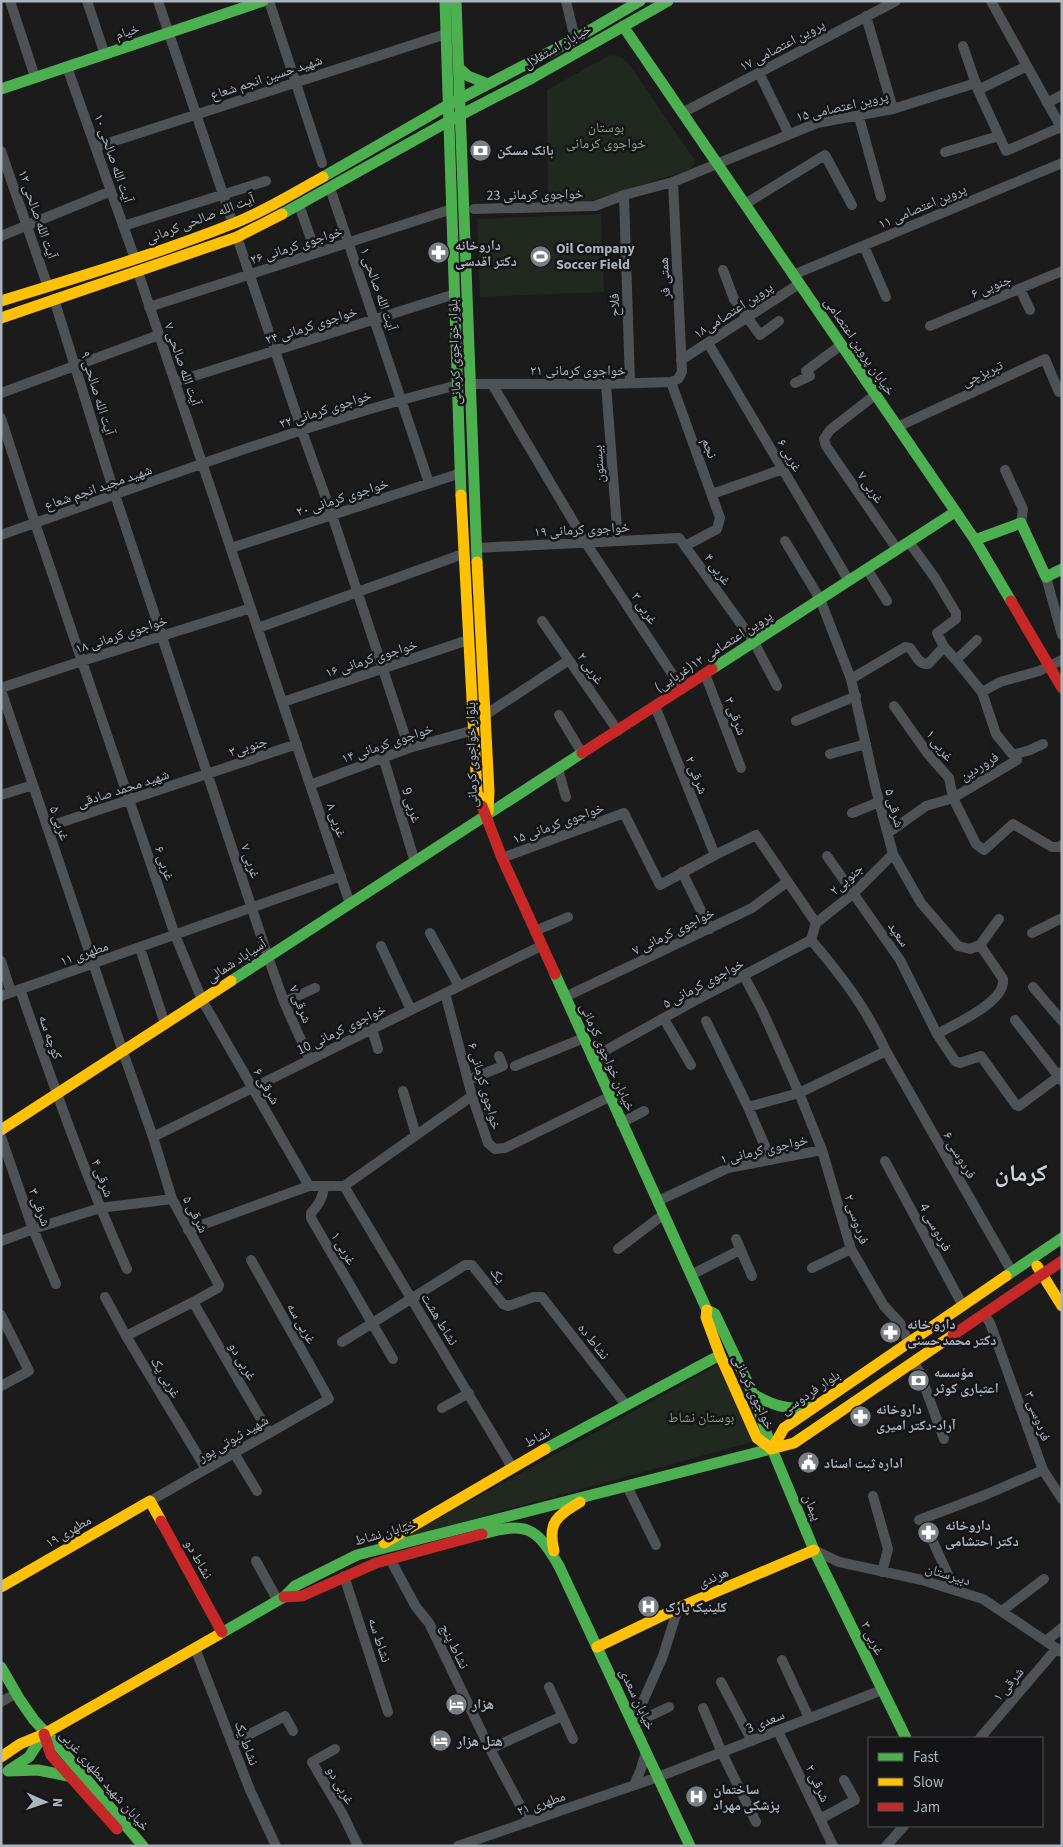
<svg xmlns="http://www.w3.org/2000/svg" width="1063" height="1847" font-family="'Source Sans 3','Noto Naskh Arabic',sans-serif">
<rect width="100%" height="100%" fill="#1b1b1b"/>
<path fill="#212820" d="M610,55L621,57L629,64L694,159V164L689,170L593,200L548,202L547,90Z
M601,214L604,292L480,297L477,219Z
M721,1363L755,1441L401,1539Z"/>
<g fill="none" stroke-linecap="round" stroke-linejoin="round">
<path stroke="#4f5254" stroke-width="10" d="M10,1L35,77
M87,1L105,55
M158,1L233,224
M269,1L322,163
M566,1L575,39
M991,1L1062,129
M866,16L893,109
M963,46L978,90L1006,151L1061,127
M67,67L135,259
M759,73L789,134
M978,90L1027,66
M1047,103L1062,95
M682,113L896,1
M859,117L881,197
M96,147L446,34
M1,151L48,287
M945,152L999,136
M330,188L429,483
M624,195L630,383
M745,204L825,155L852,205
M299,205L316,253
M474,209L595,206L624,195L673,182L817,123L893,109L976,83
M123,226L266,181
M1,236L111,191
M237,237L302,431L332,515L409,748
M864,246L886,297
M723,270L734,299L760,335L779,321
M138,272L350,904
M793,275L1062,163
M1020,289L1030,310
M54,299L115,495L268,957L284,1002L310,1060
M149,307L452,209
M930,326L1062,271
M708,343L849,581
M681,360L799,284
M175,382L455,294
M671,382L720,518L717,529L685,546L754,642L777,686
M795,383L810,376L806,371L841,345
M470,384H606L671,382L678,379L682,372L673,182
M492,384L586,543L682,689
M606,384L618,541
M1,393L159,335
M875,395L830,430L824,439L826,446L897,549
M1,418L35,523L175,935L202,1000L309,1186
M897,427L1045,359L1059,392
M1005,470L1023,509L1021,523
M712,494L783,469
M1,535C152,482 303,424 458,385
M785,541L820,599L851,679L876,790L893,854L921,903L958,946L970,949L980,945L1003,979C1006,1002 955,1024 937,1034
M909,542L935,578L956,613V619L937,633L944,647L956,660
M231,548L461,473
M476,548L679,538L685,546
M867,569L887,601
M1046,577L1062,635
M542,621L618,731
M258,628L463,554
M977,640L956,660L982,692L1000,682L1039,671L1062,660
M705,674L741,768
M851,679L905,647L910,648C915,654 919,665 928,664L944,647
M1,688L82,661L251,608
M1,690L123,1052L153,1137L172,1199L219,1285L218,1288L193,1302L126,1336
M283,702L468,640
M655,706L715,855
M894,706L928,754L949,778L953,798L976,844L984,850L1013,824L1052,847H1059L1062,845
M485,715L569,660
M559,715L582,753
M796,721L856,696
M830,754L866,744
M1013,755L1030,750L1043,744
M383,757L415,862
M558,769L566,797
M310,785L409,748L474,730
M1,795L33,785
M852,813L879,802
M47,827L297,744
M888,833L926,806L953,798L1017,760L996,734L982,692
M827,856L900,960L937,1034L955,1061L960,1063L981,1056L1016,1105L1019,1106L1058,1077L1062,1072
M502,858L624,813L660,885L715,855L756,835L816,923
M682,872L710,929
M816,923L854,893L893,854
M535,931L568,917
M430,933L459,986
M1032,933L1062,918
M811,940C842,976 866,1008 886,1051L1012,1272
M980,945L999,919
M381,946L411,1010
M140,948L165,1024
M1,961L11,992
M744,976L763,1012L799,1093L748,1107
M1033,987L1062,1021
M20,989C53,1084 86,1178 127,1269
M445,993L472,1096L488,1143L495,1149L505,1148L609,1097
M1,996L341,876
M565,997L752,908L787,882
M284,1002L315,988
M664,1019L691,1065
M1015,1020L1062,1081
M706,1021L748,1107L771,1160
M372,1029L378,1049
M886,1051L799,1093L822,1150L851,1249L884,1306L900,1323L909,1343
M592,1058L696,1000L811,940L816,923
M515,1066L584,1038
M468,1080L503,1066L499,1056
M403,1091L416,1135
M621,1123L644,1111
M1,1137L33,1229L56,1284
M153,1137L541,946
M885,1161L963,1306
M324,1186C323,1198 319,1204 311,1213V1218L393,1359
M344,1186L512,1467
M658,1201L728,1168L822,1150
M188,1230L309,1186H344L472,1096
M736,1239L752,1276
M1,1241L33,1229L100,1208L172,1199
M618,1249L664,1214
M812,1268L851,1249
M691,1275L740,1250
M105,1297L126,1336L206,1469
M193,1302L269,1433
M1,1315L29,1371L1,1386
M342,1342L465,1265H472L503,1304L508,1306L534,1297H542L626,1405
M913,1362L919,1371L944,1439
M442,1408L469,1393
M234,1453L257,1491
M1043,1470L1062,1499
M627,1486L656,1545
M873,1496L888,1549L882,1572
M150,1501L329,1399L251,1260
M919,1520L985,1495L1043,1470L990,1323L984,1314
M929,1533L950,1579L948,1588
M814,1550L839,1562L922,1580L983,1599L1062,1652
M390,1559L416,1607L429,1623L490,1749L529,1822
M256,1561L278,1601
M344,1576L388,1712
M1002,1611L1044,1579
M1046,1641L1062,1628
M195,1648L250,1790L276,1846
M782,1660L809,1718
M721,1682L752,1741
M549,1687L573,1739
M1,1702L15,1694
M703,1708L722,1753L756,1822
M633,1724L663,1656L678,1608
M633,1724L669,1707
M778,1731L833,1846
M980,1738L1057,1648
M232,1743L285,1716L293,1731
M335,1749L312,1762L342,1813L358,1846
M490,1749L562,1716
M634,1785L641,1769L646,1752
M820,1819L855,1800L844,1780
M458,1846L658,1777L882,1690
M886,1846L904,1826"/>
<path stroke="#4caf50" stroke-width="11" d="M445,1L461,495
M456,1L477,562
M623,26L975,540L1011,601
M459,68L468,76L488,84
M1,89L263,1
M323,177L448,105L575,39L640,1
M282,214L449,121L532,78L668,1
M975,540L1021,523L1046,577L1062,569
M712,669L955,512
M555,974L707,1310
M231,981L582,753
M1006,1276L1062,1238
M707,1310L715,1314L753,1394L772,1449L814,1550L906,1738
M753,1394C772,1405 789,1411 811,1407
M545,1449L720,1355
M482,1534C526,1522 536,1526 559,1566L690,1846
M218,1635L284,1597L295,1586L357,1555L771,1449
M1,1667L20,1700L34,1720L60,1748L143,1846
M9,1770L29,1757L44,1734
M8,1771L38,1770L68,1776"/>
<path stroke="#ffc107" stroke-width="11" d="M1,301C78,277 157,254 232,224C264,212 293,193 323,177
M1,318L237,237L282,214
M461,495L477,792L482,806
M477,562L489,791L488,812
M1,1130L231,981
M1037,1266L1062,1306
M707,1310L706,1317L720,1355L757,1438L772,1449
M771,1449L794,1443L953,1335
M772,1449L784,1428L1006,1276
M384,1543L545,1449
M554,1551C547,1522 557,1516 580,1502
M1,1587L150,1501L161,1521
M597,1647L678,1608L814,1550
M1,1757L20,1744L44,1734L218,1635"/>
<path stroke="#c62828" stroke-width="11" d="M1011,601L1062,688
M582,753L712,669
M482,806L502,858L555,974
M953,1335L1062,1261
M161,1521L222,1632
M284,1597L302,1596L376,1563L482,1534
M44,1734L51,1755L117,1829"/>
</g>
<defs>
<symbol id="bank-disc" viewBox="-11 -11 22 22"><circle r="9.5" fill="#797f84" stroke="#151517"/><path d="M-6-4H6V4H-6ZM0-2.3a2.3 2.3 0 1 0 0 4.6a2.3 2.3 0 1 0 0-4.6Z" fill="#fff"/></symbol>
<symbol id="pharmacy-disc" viewBox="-11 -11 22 22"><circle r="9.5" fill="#797f84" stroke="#151517"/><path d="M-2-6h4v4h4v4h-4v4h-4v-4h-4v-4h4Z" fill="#fff"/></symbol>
<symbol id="stadium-disc" viewBox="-11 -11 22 22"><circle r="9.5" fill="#797f84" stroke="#151517"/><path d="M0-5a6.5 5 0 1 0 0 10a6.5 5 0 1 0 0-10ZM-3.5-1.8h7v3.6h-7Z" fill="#fff"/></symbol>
<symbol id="civic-disc" viewBox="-11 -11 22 22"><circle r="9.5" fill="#797f84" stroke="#151517"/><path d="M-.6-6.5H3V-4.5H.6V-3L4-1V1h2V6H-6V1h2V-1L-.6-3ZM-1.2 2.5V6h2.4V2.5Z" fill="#fff"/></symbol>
<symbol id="hospital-disc" viewBox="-11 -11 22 22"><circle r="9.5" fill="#797f84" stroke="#151517"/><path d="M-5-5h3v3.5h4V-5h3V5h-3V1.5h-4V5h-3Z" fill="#fff"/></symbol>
<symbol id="hotel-disc" viewBox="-11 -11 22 22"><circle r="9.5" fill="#797f84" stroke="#151517"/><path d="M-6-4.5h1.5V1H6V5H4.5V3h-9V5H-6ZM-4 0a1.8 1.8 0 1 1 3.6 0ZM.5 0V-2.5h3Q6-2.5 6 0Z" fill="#fff"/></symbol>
</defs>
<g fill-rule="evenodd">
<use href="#bank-disc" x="468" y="138" width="25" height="25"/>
<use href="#pharmacy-disc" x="426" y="240" width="25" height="25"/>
<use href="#stadium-disc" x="528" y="244" width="25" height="25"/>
<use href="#pharmacy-disc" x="878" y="1320" width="25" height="25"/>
<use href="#bank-disc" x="906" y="1368" width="25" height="25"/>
<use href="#pharmacy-disc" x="848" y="1404" width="25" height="25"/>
<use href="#civic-disc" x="796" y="1450" width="25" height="25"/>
<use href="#pharmacy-disc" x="916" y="1520" width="25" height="25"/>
<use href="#hospital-disc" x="636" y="1594" width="25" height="25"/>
<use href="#hotel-disc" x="444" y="1692" width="25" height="25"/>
<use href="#hotel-disc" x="428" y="1728" width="25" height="25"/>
<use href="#hospital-disc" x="684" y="1784" width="25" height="25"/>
</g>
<g text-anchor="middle" stroke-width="5" stroke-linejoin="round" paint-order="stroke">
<g font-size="14" fill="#acb5bc" stroke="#151517">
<text transform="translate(127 31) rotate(-18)" y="5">خیام</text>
<text transform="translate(782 45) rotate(-28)" y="5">پروین اعتصامی ۱۷</text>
<text transform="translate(557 46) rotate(-30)" y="5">خیابان استقلال</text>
<text transform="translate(266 77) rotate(-18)" y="5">شهید حسین انجم شعاع</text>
<text transform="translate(842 106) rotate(-13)" y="5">پروین اعتصامی ۱۵</text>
<text transform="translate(114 158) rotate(71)" y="5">آیت الله صالحی ۱۰</text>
<text transform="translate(535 194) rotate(-1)" y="5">خواجوی کرمانی 23</text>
<text transform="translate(922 206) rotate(-23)" y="5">پروین اعتصامی ۱۱</text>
<text transform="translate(38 214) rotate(71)" y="5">آیت الله صالحی ۱۲</text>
<text transform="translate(200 218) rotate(-21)" y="5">آیت الله صالحی کرمانی</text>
<text transform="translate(296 245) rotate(-18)" y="5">خواجوی کرمانی ۲۶</text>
<text transform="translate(664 278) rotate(-93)" y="5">همتی فر</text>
<text transform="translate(991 286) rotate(-22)" y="5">جنوبی ۶</text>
<text transform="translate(379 289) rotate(71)" y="5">آیت الله صالحی ۱</text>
<text transform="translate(614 305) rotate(-92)" y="5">فلاح</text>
<text transform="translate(733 310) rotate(-33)" y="5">پروین اعتصامی۱۸</text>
<text transform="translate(311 325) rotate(-18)" y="5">خواجوی کرمانی ۲۴</text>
<text transform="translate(860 346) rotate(56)" y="5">خیابان پروین اعتصامی</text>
<text transform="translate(454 352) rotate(-92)" y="5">بلوار خواجوی کرمانی</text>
<text transform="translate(183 364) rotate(71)" y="5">آیت الله صالحی ۷</text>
<text x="578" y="375">خواجوی کرمانی ۲۱</text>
<text transform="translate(982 373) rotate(-25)" y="5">تبریزچی</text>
<text transform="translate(98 393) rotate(73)" y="5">آیت الله صالحی ۹</text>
<text transform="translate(325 409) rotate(-18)" y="5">خواجوی کرمانی ۲۲</text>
<text transform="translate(710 448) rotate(70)" y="5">نجم</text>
<text transform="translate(790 455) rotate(60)" y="5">غربی ۶</text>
<text transform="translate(598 464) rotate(-94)" y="5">بیستون</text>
<text transform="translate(98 487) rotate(-19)" y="5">شهید مجید انجم شعاع</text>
<text transform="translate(871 487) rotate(55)" y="5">غربی ۷</text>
<text transform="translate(342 497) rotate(-18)" y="5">خواجوی کرمانی ۲۰</text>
<text transform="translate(582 529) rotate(-3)" y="5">خواجوی کرمانی ۱۹</text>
<text transform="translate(718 569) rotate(54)" y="5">غربی ۴</text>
<text transform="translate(645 608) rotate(56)" y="5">غربی ۳</text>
<text transform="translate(121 634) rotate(-18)" y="5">خواجوی کرمانی ۱۸</text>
<text transform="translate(713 651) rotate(-33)" y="5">پروین اعتصامی ۱۲(غربایی)</text>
<text transform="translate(371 658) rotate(-18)" y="5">خواجوی کرمانی ۱۶</text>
<text transform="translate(591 668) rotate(55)" y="5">غربی ۲</text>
<text transform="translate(736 716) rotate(69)" y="5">شرقی ۳</text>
<text transform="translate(387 743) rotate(-19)" y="5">خواجوی کرمانی ۱۴</text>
<text transform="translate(940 745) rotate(52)" y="5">غربی ۱</text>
<text transform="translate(248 746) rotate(-18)" y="5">جنوبی۳</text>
<text transform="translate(471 755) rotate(-91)" y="5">بلوار خواجوی کرمانی</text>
<text transform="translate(979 766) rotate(-31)" y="5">فروردین</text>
<text transform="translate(697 775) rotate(68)" y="5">شرقی ۲</text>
<text transform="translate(123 788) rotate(-18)" y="5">شهید محمد صادقی</text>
<text transform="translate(412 805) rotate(73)" y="5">غربی 9</text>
<text transform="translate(895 808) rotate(75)" y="5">شرقی ۵</text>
<text transform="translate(337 820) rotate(71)" y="5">۸ غربی</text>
<text transform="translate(60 823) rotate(71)" y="5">۵ غربی</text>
<text transform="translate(558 823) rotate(-20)" y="5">خواجوی کرمانی ۱۵</text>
<text transform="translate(251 861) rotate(72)" y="5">۷ غربی</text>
<text transform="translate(165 863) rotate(71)" y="5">۶ غربی</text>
<text transform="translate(846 879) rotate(-42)" y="5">جنوبی۲</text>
<text transform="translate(673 931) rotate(-26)" y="5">خواجوی کرمانی ۷</text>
<text transform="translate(899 934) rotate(56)" y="5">سعید</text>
<text transform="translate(84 953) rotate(-19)" y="5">مطهری ۱۱</text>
<text transform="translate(236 960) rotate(-33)" y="5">آسیاباد شمالی</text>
<text transform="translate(703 983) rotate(-28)" y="5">خواجوی کرمانی ۵</text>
<text transform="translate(301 1004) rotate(68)" y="5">شرقی ۷</text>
<text transform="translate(341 1029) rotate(-26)" y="5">خواجوی کرمانی 10</text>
<text transform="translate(51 1037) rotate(71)" y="5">کوچه سه</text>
<text transform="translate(608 1057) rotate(66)" y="5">خیابان خواجوی کرمانی</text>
<text transform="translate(267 1086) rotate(60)" y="5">شرقی ۶</text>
<text transform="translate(485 1086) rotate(74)" y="5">خواجوی کرمانی ۶</text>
<text transform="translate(764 1149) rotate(-13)" y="5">خواجوی کرمانی ۱</text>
<text transform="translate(960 1155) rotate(60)" y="5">فردوسی ۶</text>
<text transform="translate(103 1178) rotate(69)" y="5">شرقی ۴</text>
<text transform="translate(40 1207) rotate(70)" y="5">شرقی ۳</text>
<text transform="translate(196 1214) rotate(63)" y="5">شرقی ۵</text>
<text transform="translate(857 1219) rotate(72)" y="5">فردوسی ۲</text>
<text transform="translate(936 1227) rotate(62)" y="5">فردوسی 4</text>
<text transform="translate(344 1248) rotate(60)" y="5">غربی ۱</text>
<text transform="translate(498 1275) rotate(51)" y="5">یک</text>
<text transform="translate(440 1319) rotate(59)" y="5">نشاط هشت</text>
<text transform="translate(302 1323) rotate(60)" y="5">غربی سه</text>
<text transform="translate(594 1341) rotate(52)" y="5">نشاط ده</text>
<text transform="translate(243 1361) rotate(60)" y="5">غربی دو</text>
<text transform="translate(166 1377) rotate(59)" y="5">غربی یک</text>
<text transform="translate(754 1392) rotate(65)" y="5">خواجوی کرمانی</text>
<text transform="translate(810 1392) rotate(-34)" y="5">بلوار فردوسی</text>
<text transform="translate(1038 1416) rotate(70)" y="5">فردوسی ۳</text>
<text transform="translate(537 1437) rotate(-28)" y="5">نشاط</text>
<text transform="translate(233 1438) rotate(-30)" y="5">شهید ثبوتی پور</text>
<text transform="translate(813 1507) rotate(67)" y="5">پیمان</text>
<text transform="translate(68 1531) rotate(-30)" y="5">مطهری ۱۹</text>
<text transform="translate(385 1532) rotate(-16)" y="5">خیابان نشاط</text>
<text transform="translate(199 1559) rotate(61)" y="5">نشاط دو</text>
<text transform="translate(948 1574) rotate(17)" y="5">دبیرستان</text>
<text transform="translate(713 1577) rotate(-23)" y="5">هرندی</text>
<text transform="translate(873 1638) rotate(64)" y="5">۳ غربی</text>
<text transform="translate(380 1640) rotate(72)" y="5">نشاط سه</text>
<text transform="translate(455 1646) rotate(64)" y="5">نشاط پنج</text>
<text transform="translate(1008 1684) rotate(-50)" y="5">شرقی ۱</text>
<text transform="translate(638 1699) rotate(65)" y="5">خیابان سعدی</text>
<text transform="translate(765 1721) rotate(-22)" y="5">سعدی 3</text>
<text transform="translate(247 1743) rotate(70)" y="5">نشاط یک</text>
<text transform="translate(105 1780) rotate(49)" y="5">خیابان شهید مطهری غربی</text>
<text transform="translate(818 1783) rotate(65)" y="5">شرقی ۲</text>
<text transform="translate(341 1785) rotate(60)" y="5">غربی دو</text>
<text transform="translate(541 1803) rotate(-19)" y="5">مطهری ۲۱</text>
</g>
<g font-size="14" fill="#89a783" stroke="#151517">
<text x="606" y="132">بوستان<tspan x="606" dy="16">خواجوی کرمانی</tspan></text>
<text x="701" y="1422">بوستان نشاط</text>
</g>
<g font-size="14" font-weight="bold" fill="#acb5bc" stroke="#151517" text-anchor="start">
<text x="497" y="155">بانک مسکن</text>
<text x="455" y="250">داروخانه<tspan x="455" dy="16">دکتر اقدسی</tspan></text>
<text x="556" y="253">Oil Company<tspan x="556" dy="16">Soccer Field</tspan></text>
<text x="907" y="1329">دارو خانه<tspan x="907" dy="16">دکتر محمد حسنی</tspan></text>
<text x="934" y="1377">مؤسسه<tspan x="934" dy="16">اعتباری کوثر</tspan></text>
<text x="876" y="1414">داروخانه<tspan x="876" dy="16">آراد-دکتر امیری</tspan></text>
<text x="824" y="1468">اداره ثبت اسناد</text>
<text x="945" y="1530">داروخانه<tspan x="945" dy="16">دکتر احتشامی</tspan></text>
<text x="665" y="1612">کلینیک پارک</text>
<text x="472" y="1709">هزار</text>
<text x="457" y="1746">هتل هزار</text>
<text x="713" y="1794">ساختمان<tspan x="713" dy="16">پزشکی مهراد</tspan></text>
</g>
<g font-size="24" font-weight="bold" fill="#cdd2d8" stroke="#151517">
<text x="1021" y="1181">کرمان</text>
</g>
</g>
<rect width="1063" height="1847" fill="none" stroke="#acb5bc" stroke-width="5"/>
<rect x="868" y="1737" width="175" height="90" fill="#151517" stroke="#515559"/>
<rect x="878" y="1753" width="25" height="8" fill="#4caf50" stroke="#515559"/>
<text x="913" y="1762" font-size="15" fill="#acb5bc">Fast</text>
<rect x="878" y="1778" width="25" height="8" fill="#ffc107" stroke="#515559"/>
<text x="913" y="1787" font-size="15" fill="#acb5bc">Slow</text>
<rect x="878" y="1803" width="25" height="8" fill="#c62828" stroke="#515559"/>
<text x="913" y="1812" font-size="15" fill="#acb5bc">Jam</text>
<g transform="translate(45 1802) rotate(92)" stroke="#151517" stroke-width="4" paint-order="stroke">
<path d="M0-4L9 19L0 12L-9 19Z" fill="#acb5bc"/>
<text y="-8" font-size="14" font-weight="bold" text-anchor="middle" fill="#acb5bc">N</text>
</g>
</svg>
